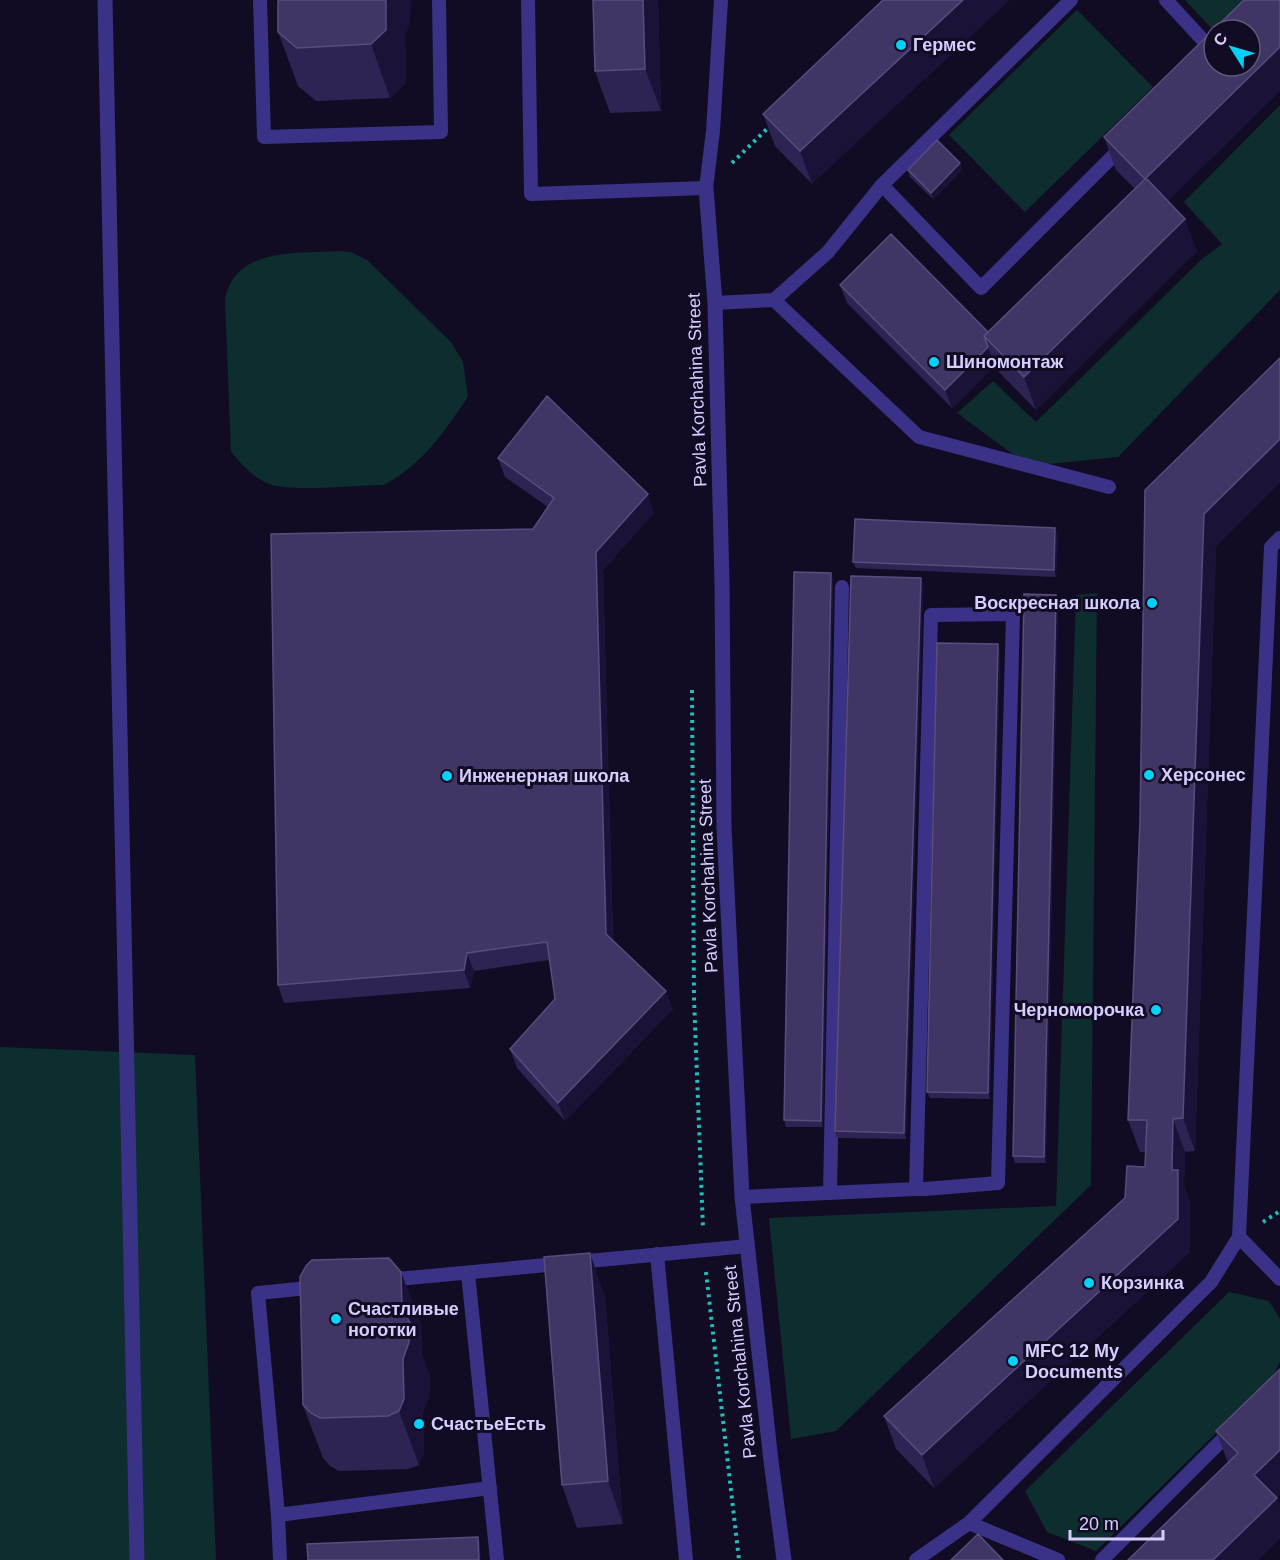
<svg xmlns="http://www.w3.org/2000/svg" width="1280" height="1560" font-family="Helvetica,sans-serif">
<rect width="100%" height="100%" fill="#110c23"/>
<path fill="#0e2d2e" d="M1185,0H1257L1214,31Z
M1077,10L1153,87L1025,212L949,135Z
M1280,105V290L1118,457L1029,466L957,413L993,381L1036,422L1202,259L1222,244L1184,202Z
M338,251L351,252L367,260L451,342L463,362L468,397C443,433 424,463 384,485C356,485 289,493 267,483C253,477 241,464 231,452L225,300C234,247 296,254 338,251Z
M1097,593L1091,1185L836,1431L791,1439L769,1218L1056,1206L1076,595Z
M0,1047L195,1055L216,1560H0Z
M1229,1292L1269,1301L1280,1319V1362L1273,1377L1096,1551L1047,1532L1025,1491Z"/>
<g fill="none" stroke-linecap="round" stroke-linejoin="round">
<path stroke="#23bebd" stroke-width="4" stroke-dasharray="3 4.5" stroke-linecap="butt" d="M732,163L772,124
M692,690L694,998L703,1228
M1263,1222L1280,1211
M706,1272L739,1560"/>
<path stroke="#3a3287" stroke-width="14" d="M260,0L264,137L441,132L439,0
M528,0L531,194L706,188L713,131L721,0
M1166,0L1214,52
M882,185L981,288L1123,146
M774,300L919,437L1109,487
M715,303L774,300L828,252L882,185L1071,0
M830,1193L842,587
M742,1197L916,1189H925L998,1183L1013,614L931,615L916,1189
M1239,1237L1280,1279
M657,1254L686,1560
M468,1273L497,1560
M387,1280L748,1246
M278,1515L490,1488
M969,1523L1058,1560
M280,1560L278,1515L258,1293L318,1287
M916,1560L969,1523L1211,1282L1239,1237L1271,547L1280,538
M1102,1560L1232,1430"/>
<path stroke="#3a3287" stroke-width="15" d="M105,0L137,1560
M706,188L715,303L722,582L724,828L742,1197L771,1461L784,1560"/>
</g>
<path fill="#2f2353" d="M593,0H658L661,111L610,113L595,71Z
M883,0L812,184L775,146L763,114Z
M410,23L405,35L406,83L390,98L316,101L298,86L278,32Z
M1280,91L1168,201L1197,251L1036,410L996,369L995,365L952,408L847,303L840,285L988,332L1135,189L1116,170L1104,137Z
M960,163L962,170L933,199L910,177L908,170Z
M498,458L654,513L603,570L613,940L673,1009L565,1121L517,1068L510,1049L555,999L549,960L474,971L470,988L284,1003L278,985L533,529L548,507L505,477Z
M1058,534L1056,577L856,568L853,562Z
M1216,547L1195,1151L1185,1152L1184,1186L1190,1202V1252L934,1488L896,1449L884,1416L1125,1198L1145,1167L1146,1152H1140L1128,1120Z
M921,578L923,584L906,1139L837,1138L835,1131Z
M833,579L823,1127H786L784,1120Z
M1056,595L1058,601L1046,1163H1015L1013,1156Z
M998,644L1000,651L990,1099L930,1098L927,1092Z
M401,1272L421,1325L422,1354L430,1376L429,1396L423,1412L424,1452L419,1465L408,1469L339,1471L330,1466L323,1458L303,1405Z
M605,1296L623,1524L577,1528L562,1485Z
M1280,1369V1494L1276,1498L1228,1463L1216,1431Z"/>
<path fill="#1b1238" d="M386,0H411L410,23L405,35L406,83L390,98L371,44Z
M643,0H658L661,111L645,69Z
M963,0H1010L812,184L800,151Z
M1280,47V91L1158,211L1146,178Z
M960,163L962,170L933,199L931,193Z
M1185,219L1197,251L1036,410L1024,377Z
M988,347L995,365L952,408L945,390Z
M1280,439V483L1216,547L1195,1151L1183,1118L1204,514Z
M648,494L654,513L603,570L613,953L606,934L596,552Z
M1055,528L1058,534L1056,577L1054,570Z
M831,573L833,579L823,1127L821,1121Z
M921,578L923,584L906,1139L904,1133Z
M1056,595L1058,601L1046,1163L1044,1157Z
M998,644L1000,651L990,1099L988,1093Z
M467,953L474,971L470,988L464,970Z
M666,991L673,1009L565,1121L558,1103Z
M1173,1119L1185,1152L1184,1186L1190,1202V1252L934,1488L922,1455L1172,1170Z
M590,1253L605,1296L623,1524L608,1481Z
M401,1272L421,1325L422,1354L430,1376L429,1396L423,1412L424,1452L419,1465L399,1411L402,1308Z
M1280,1450V1494L1266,1507L1254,1475Z
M1277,1498L1280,1507V1539L1259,1560H1213Z
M478,1537L480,1543L481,1560H479Z"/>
<path fill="#413565" stroke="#584d7e" stroke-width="1.5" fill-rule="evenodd" d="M278,0H386V30L371,44L297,48L278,32Z
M593,0H643L645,69L595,71Z
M883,0H963L800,151L763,114Z
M1244,0H1280V47L1146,178L1185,219L1024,377L984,336L1145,179L1104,137ZM1214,30H1250V66H1214Z
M937,140L960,163L931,193L908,170Z
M891,234L988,332L984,336L988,347L945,390L840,285Z
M1280,358V439L1204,514L1183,1118L1173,1119L1172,1170H1178V1219L922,1455L884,1416L1125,1198L1127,1166L1145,1167L1147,1120H1128L1140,821L1145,490Z
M547,396L648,494L596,552L606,934L666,991L558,1103L510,1049L555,999L547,942L467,953L464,970L278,985L271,534L533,529L554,498L498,458Z
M855,519L1055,528L1054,570L853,562Z
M794,572L831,573L821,1121L784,1120Z
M851,576L921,578L904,1133L835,1131Z
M1024,594L1056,595L1044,1157L1013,1156Z
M937,643L998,644L988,1093L927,1092Z
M590,1253L608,1481L562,1485L544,1257Z
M389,1258L401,1272L402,1308L410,1323L409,1342L403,1359L404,1399L399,1411L388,1416L320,1418L311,1413L303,1405L300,1277L306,1266L312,1260Z
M1280,1369V1450L1254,1475L1277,1498L1213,1560H1128L1238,1453L1216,1431Z
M978,1534L1003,1560H951Z
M478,1537L479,1560H308L307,1544Z"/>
<g fill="#00d2f9" stroke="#110c23" stroke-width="2">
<circle cx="901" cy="45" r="6"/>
<circle cx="934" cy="362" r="6"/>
<circle cx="1152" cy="603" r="6"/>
<circle cx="1149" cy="775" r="6"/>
<circle cx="447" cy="776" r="6"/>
<circle cx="1156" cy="1010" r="6"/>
<circle cx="1089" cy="1283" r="6"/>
<circle cx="336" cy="1319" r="6"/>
<circle cx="1013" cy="1361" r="6"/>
<circle cx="419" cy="1424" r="6"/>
</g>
<g text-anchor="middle" stroke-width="6" stroke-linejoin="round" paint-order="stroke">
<g font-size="18" font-weight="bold" fill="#d6ceff" stroke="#110c23" text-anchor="start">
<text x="913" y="51">Гермес</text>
<text x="946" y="368">Шиномонтаж</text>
<text x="1140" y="609" text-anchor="end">Воскресная школа</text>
<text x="1161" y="781">Херсонес</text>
<text x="459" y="782">Инженерная школа</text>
<text x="1144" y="1016" text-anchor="end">Черноморочка</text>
<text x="1101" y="1289">Корзинка</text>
<text x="348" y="1315">Счастливые<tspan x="348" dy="21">ноготки</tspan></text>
<text x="1025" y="1357">MFC 12 My<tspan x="1025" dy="21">Documents</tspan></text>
<text x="431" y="1430">СчастьеЕсть</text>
</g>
<g font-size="18" fill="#d6ceff" stroke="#110c23">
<text transform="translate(697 390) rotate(-92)" y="6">Pavla Korchahina Street</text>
<text transform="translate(708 876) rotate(-92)" y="6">Pavla Korchahina Street</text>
<text transform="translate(740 1362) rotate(-96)" y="6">Pavla Korchahina Street</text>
</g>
</g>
<g transform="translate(1232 48) rotate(307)"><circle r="28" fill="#110c23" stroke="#605a7b" stroke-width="1.5"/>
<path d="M0-4.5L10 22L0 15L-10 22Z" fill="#00d2f9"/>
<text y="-9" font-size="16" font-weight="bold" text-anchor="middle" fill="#d6ceff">С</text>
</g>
<path d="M1070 1530v9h93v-9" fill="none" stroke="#d6ceff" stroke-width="3"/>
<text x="1079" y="1530" font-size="18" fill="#d6ceff" stroke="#110c23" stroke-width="4.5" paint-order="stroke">20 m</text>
</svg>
